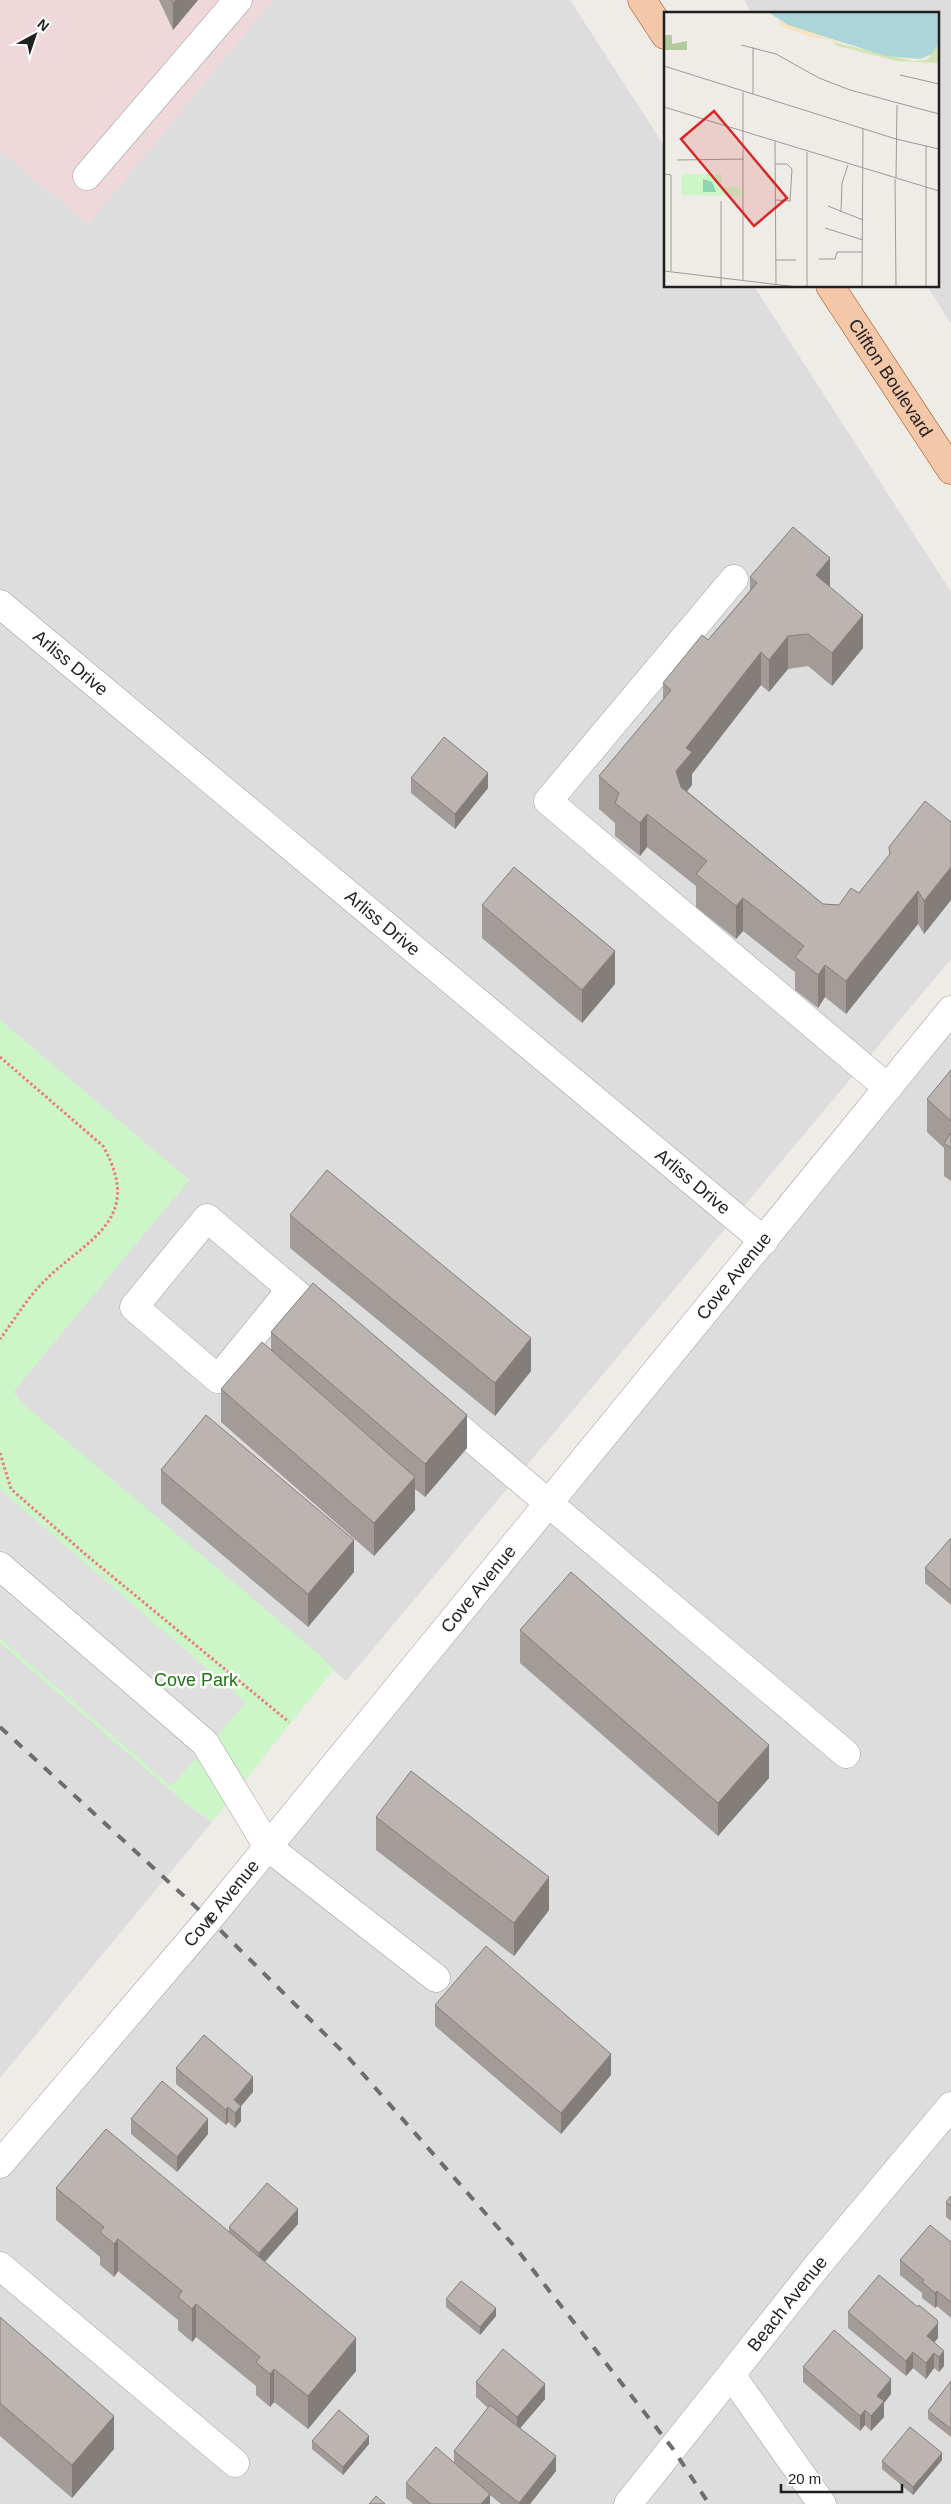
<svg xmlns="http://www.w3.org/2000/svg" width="951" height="2504" font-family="Arial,sans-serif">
<rect width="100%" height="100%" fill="#efebe7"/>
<path fill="#ddd" d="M0,0H570L665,147V286H754L951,592V959L346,1681L23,1404L13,1392L189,1180L0,1020Z
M744,0H951V324L927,286H937V14H752Z
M951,1010V2504H0V2164Z
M0,1641L184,1802L212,1822L0,2078Z"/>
<path fill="#eed8da" d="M0,0H273L88,224L0,151Z"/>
<path fill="#ccf5c8" d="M0,1020L189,1180L13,1392L23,1404L315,1651L334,1669L212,1822L184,1802L0,1643Z"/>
<path fill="#dfdfdf" d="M0,1489L246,1703L171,1786L0,1638Z"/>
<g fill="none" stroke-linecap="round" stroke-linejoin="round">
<defs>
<g id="minor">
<path d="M87,176L238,0"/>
<path d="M734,579L548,801L888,1088"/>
<path id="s1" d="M0,604L764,1241"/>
<path d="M291,1289L207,1218L134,1307L218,1379L291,1289L330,1321"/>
<path d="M438,1410L846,1754"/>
<path d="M0,1566L205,1743L268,1847L436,1978"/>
<path id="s2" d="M0,2164L209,1919L951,1010"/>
<path d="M0,2266L235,2463"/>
<path d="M732,2376L822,2504"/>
<path id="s3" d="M628,2504L818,2265L951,2106"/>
</g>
<g id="major">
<path d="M642,0L665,35"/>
<path id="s4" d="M830,286L951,470"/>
</g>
</defs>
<use href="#minor" stroke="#a0a0a0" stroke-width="29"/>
<use href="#major" stroke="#8d500e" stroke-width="29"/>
<path stroke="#ed7a80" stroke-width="3" stroke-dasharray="2.5 2.5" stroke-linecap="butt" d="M0,1057L103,1146C148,1226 78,1241 36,1290C23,1305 12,1323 0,1339
M0,1453L11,1489L85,1554L289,1722"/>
<use href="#minor" stroke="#fff" stroke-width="28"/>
<use href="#major" stroke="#f3c7a8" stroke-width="28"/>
<path stroke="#6d6d6d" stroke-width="4" stroke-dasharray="10 10" stroke-linecap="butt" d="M0,1727L209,1919L348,2057L515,2247L673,2449L709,2504"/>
</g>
<path fill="#a29b97" d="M159,0H198L173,30Z
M750,577L830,587L863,648L832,686L808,666L788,669L769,692L761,685L692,774V785L687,791L823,904L839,905L859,893L889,856V847L951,822V900L924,934L918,924L846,1014L825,997L818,1008L795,990V972L743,931L736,939L696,907V886L647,847L640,856L615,836V823L599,809V776L663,701V683L708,640L750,590Z
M411,778L488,788L455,829L411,793Z
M482,905L615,984L582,1023L482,938Z
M951,1070V1181L944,1176V1148L927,1132V1099Z
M290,1215L531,1371L495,1416L290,1248Z
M271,1332L467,1448L425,1497L415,1489V1510L374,1556L221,1422V1389L271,1350Z
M161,1470L354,1572L308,1627L161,1503Z
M951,1539V1605L925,1583V1568Z
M520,1630L769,1778L718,1836L520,1663Z
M376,1817L549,1910L514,1956L376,1850Z
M435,2005L611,2075L561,2134L435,2026Z
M176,2068L253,2092L241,2106V2121L235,2128L228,2122L226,2125L176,2084Z
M131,2119L208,2134L177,2172L131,2134Z
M56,2188L229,2232V2227L298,2224L265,2262L356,2371L308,2429L274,2402L270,2407L256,2395V2386L196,2337L192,2342L178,2330V2320L118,2271L114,2277L100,2265V2257L56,2220Z
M951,2196V2221L946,2217V2202Z
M951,2242V2318L937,2306L935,2308L922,2298V2293L900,2275V2260Z
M446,2299L496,2316L480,2335L446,2307Z
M848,2312L938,2338L934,2342L944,2366L939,2372L934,2368L926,2379L913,2368L906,2376L848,2328Z
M0,2317L114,2449L72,2498L0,2436Z
M803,2367L891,2394L884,2403V2417L871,2431L865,2425L860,2431L803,2382Z
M951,2381V2437L928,2419V2411Z
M476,2382L545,2399L520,2428L556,2471L530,2504H501L490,2495V2504H413L406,2498V2483L454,2463V2451L488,2408L476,2397Z
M312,2441L369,2444L343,2475L312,2449Z
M942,2460L913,2495L882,2469V2461Z"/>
<path fill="#847e7b" d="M176,0H198L173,30V3Z
M830,558V591L816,575Z
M863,615V648L832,686V653Z
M788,636V669L769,692V660Z
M761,652V685L692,774V785L676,804V771L686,748Z
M488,773V788L455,829V814Z
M647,814V847L640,856V823Z
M951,867V900L924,934V901Z
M918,891V924L846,1014V981Z
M743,898V931L736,939V906Z
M615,951V984L582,1023V990Z
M825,965V997L818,1008V975Z
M531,1338V1371L495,1416V1383Z
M467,1415V1448L425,1497V1464Z
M415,1477V1510L374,1556V1523Z
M354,1540V1572L308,1627V1594Z
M769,1745V1778L718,1836V1803Z
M549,1877V1910L514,1956V1923Z
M611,2054V2075L561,2134V2113Z
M253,2077V2092L241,2106V2121L235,2128V2113L234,2100Z
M228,2107V2122L226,2125V2110Z
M208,2119V2134L177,2172V2157Z
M298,2209V2224L259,2268V2253Z
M118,2239V2271L114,2277V2244Z
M937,2291V2306L935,2308V2293Z
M196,2304V2337L192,2342V2309Z
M496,2308V2316L480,2335V2327Z
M938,2323V2338L927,2351V2336Z
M356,2338V2371L308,2429V2396Z
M944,2351V2366L939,2372V2357Z
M913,2352V2368L906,2376V2361Z
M934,2353V2368L926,2379V2363Z
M274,2369V2402L270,2407V2374Z
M891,2379V2394L884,2403V2417L871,2431V2416L877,2396Z
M545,2384V2399L517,2432V2417Z
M865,2410V2425L860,2431V2416Z
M114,2416V2449L72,2498V2465Z
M369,2436V2444L343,2475V2467Z
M942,2453V2460L913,2495V2487Z
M556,2456V2471L530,2504H519Z
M490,2494V2504H481Z"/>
<path fill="#bcb4b0" stroke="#847e7b" d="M171,0H176L173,3Z
M793,527L830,558L816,575L863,615L832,653L808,634L788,636L769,660L761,652L686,748L692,752L676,771L681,787L823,904L839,905L851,888L859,893L890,854L889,847L925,801L951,822V867L924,901L918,891L846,981L825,965L818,975L795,957L804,946L743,898L736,906L696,874L707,861L647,814L640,823L615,803L619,793L599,776L671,690L663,683L702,635L708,640L757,583L750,577Z
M444,737L488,773L455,814L411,778Z
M514,867L615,951L582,990L482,905Z
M951,1070V1121L927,1099Z
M951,1133V1148L944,1143Z
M327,1170L531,1338L495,1383L290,1215Z
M313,1283L467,1415L425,1464L271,1332Z
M262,1342L415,1477L374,1523L221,1389Z
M206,1415L354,1540L308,1594L161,1470Z
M950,1539H951V1590L925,1568Z
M571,1572L769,1745L718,1803L520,1630Z
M411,1771L549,1877L514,1923L376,1817Z
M486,1946L611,2054L561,2113L435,2005Z
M204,2035L253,2077L234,2100L241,2106L235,2113L228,2107L226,2110L176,2068Z
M162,2081L208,2119L177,2157L131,2119Z
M106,2129L356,2338L308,2396L274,2369L270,2374L256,2362L260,2357L196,2304L192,2309L178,2297L182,2291L118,2239L114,2244L100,2232L104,2227L56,2188Z
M267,2183L298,2209L259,2253L229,2227Z
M951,2196V2206L946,2202Z
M930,2225L951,2242V2302L937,2291L935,2293L922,2282L924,2280L900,2260Z
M879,2275L918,2307L919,2305L937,2320L938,2323L927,2336L944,2351L939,2357L934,2353L926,2363L913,2352L906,2361L848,2312Z
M461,2281L496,2308L480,2327L446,2299Z
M0,2317L114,2416L72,2465L0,2403Z
M834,2330L891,2379L877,2396L884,2401L871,2416L865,2410L860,2416L803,2367Z
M503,2349L545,2384L517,2417L476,2382Z
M951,2381V2429L928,2411Z
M490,2405L556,2456L519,2503L454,2451Z
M339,2410L369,2436L343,2467L312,2441Z
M910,2427L942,2453L913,2487L882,2461Z
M436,2447L490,2494L481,2504H431L406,2483Z
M376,2496L385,2504H369Z"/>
<g text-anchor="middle" stroke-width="5" stroke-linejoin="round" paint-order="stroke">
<g font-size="18" fill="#1f1f1f" stroke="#fff">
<text dy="6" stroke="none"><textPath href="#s4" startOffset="110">Clifton Boulevard</textPath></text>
<text dy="6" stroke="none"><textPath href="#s1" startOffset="92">Arliss Drive</textPath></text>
<text dy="6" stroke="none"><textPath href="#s1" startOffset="498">Arliss Drive</textPath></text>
<text dy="6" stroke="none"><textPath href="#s1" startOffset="902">Arliss Drive</textPath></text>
<text dy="6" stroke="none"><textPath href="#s2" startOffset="1152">Cove Avenue</textPath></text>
<text dy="6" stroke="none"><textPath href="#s2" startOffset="748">Cove Avenue</textPath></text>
<text dy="6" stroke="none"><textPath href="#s2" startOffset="342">Cove Avenue</textPath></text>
<text dy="6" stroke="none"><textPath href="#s3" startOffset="256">Beach Avenue</textPath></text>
</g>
<g font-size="18" fill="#1d7516" stroke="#fff">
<text x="196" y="1686">Cove Park</text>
</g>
</g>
<g transform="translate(664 12)">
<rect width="275" height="275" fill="#efebe7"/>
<path d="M168,30L249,49L263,48L275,31V51L233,49L174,34Z" fill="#d2e4b2"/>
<path d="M0,23H8V32L23,29V38H1L0,52Z" fill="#b3ca9f"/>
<path d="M115,9L172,29L176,31L142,23L115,13Z" fill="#f8e3bc"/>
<path d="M18,162H58V175H77V184L18,183Z" fill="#ccf5c8"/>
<path d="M39,167L48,170L52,180H39Z" fill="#8cd7af"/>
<path d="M104,0H275V31L268,42L256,47L222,44L124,13Z" fill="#abd5d8"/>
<path fill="none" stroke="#9c9997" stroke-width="1" d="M77,33L112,42L155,66L186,78L275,102M89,35V82M0,54L232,127L275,137M236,63L275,72M79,80V268M0,95L275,179M111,130L112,272M143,140V275M13,148L80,147M111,152H123L128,157L126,189L112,188M0,162L7,163V259M232,166L233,93M231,167L232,275M164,194L199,208M177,200L178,171L184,153M161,216L199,228M155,247H171L173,240H198M112,248H132M0,259L133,275M57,275V189M198,275L199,116M262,275V134"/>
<path fill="#d62828" fill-opacity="0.15" stroke="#d62828" stroke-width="2.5" d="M50,99L123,186L90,214L17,127Z"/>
<rect width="275" height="275" fill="none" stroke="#1f1f1f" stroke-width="2.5"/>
</g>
<g transform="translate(35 35) rotate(40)" stroke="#ffffff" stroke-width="4" paint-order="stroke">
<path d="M0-4L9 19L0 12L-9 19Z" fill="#1f1f1f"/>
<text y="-8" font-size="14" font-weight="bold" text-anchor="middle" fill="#1f1f1f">N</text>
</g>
<path d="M781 2484v8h121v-8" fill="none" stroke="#1f1f1f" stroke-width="2.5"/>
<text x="788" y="2484" font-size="15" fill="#1f1f1f" stroke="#ffffff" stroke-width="4" paint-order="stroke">20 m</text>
</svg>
